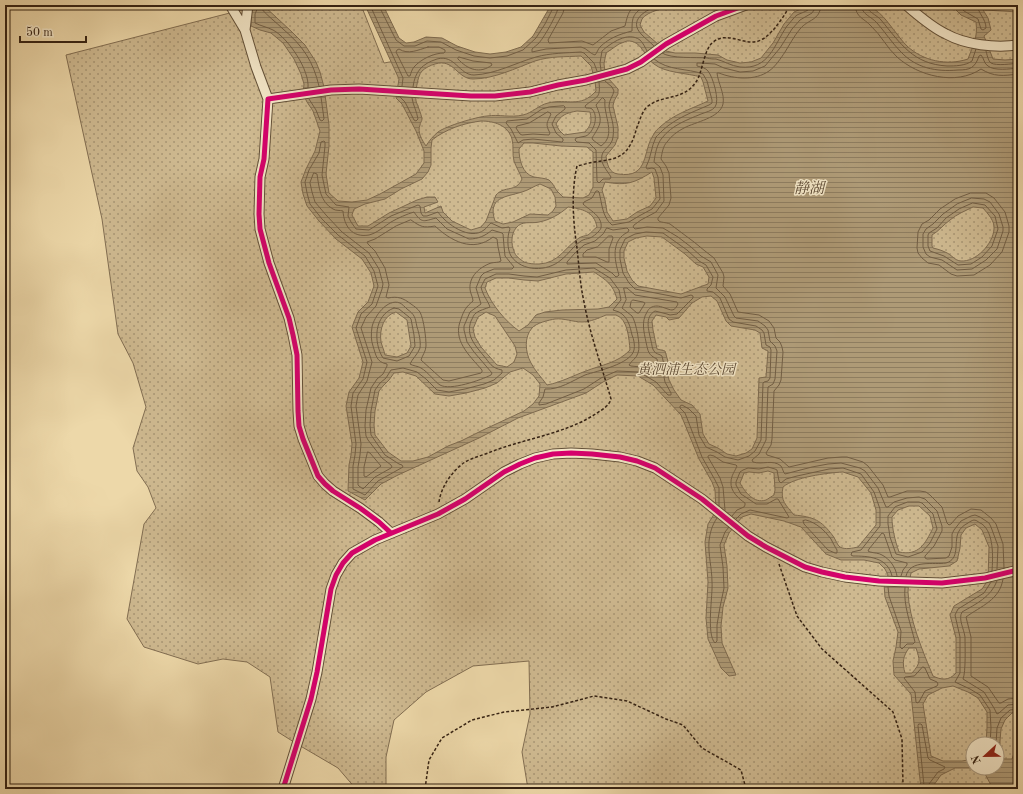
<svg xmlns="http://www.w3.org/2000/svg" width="1023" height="794" font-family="'Old Standard TT','Noto Serif SC',serif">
<defs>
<pattern id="park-dots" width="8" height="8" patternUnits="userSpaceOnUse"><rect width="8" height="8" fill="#ceb990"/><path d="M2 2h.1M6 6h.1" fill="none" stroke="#a89674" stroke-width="1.8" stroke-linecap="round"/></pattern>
<pattern id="water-rules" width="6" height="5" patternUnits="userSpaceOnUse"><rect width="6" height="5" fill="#ae9a76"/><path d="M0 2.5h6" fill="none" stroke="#8e7d60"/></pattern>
</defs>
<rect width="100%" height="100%" fill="#edd8a9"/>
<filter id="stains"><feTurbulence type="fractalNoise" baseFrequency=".005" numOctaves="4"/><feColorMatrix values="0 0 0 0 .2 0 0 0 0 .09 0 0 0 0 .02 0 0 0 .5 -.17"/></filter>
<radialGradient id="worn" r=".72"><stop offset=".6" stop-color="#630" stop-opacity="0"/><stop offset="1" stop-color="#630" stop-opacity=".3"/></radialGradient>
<path fill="url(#park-dots)" stroke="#826e52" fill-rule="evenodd" d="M261,5H361L384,63L439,53L499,65L636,5H965L969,9L1018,12V789H529L527,783L522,752L530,714L529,661L473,666L426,692L394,720L386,757V789H356L338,768L297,744L278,732L270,677L247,662L223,659L198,664L144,647L127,619L144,524L156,508L148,487L137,471L133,448L146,407L133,363L118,334L102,219L66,55ZM973,744H997V768H973Z"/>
<path fill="url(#water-rules)" stroke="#7e6a4e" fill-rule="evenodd" d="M254,5H263L291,31L305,45L316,62L320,72L324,87L329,125V146L326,174L329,193L338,201L352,202L367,200L380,194L416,174L424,163V151L416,131L402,104L396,98L399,79L365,5H383L399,38L406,43L414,42L426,37L442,38L457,46L475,52L490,54L506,52L521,47L533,36L551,5H678C668,7 647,11 642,19C641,21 641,23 640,25L644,32L666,51L675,53H695L718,55L727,60L740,63L751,62L761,58L773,43L784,24L794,12L805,7L812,5H865C881,10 887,22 897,34C900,38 903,42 907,46C923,61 947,66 968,59C973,45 978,38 976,22L961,15L951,5H980L988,18L991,30L984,36L993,59L1005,60L1018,59V713H1012L1005,720L1001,729L1000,741V751L1004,759H1012L1018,742V789H993L984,772L971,768H955L941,775L931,789H921L911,694L894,675L893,661L896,647L898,632L885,597L884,584L888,575L885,569L879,563L864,560H841L826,554L801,527L784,521L751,514L742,517L729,533L724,545L727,566L728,588L723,607L721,626L722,643L736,675L729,676L721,668L708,639L706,618L708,582L705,542L708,524L716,511L715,490L712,482L699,459L681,415L653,385L638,376L617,375L603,382L586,393L518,418L479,438L398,475L381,484L365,500L348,491L349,465L351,455L352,444L346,406L349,392L359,378L363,362L352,327L358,312L368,302L374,286L371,273L362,259L336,239L319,221L307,206L303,194L301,182L306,169L315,151L320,131L313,111L307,102L303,94L304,84L301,74L294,59L283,43L271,33L260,30L251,26V13ZM627,41C642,40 644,57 654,64C665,73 687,73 701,77L703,82L708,101C691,109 674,114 660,127C658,129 655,131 654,134C642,150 650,179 618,174C609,173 607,164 606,156L615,145L618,137V127L613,106L614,101L618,94V89L608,78L605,71L604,64L606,53L619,44ZM581,56L591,66L595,81L596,91C580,109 567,98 548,103C539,105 532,113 523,115C510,118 499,114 487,116C476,117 446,126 438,132C433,136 429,141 426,146C422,140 417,132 420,125C420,123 422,121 422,119C421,113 418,107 416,101C415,95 417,76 422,71C425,68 431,65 435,64C454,58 457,79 473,79C494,79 516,68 535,61C550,56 566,57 581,56ZM577,111L590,112C592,122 591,125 585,132L564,135L559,130L556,124C561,115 566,113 577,111ZM481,121C494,121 508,125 512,139C514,146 512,154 514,161C516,167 520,173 522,179C516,193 505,185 496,195L486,221L481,227L471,230L452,221L443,212L441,206L425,213L424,207L438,202L435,197H427L417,200L389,213L368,226H358L352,215L354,209L365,204L385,199L401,189L422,179L428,172L431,165V148L432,140C446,129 464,123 481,121ZM524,143H533L561,146L587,147L593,152V187L589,195L583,198L563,197C561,195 559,193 557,191C554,187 553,183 549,180C545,178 539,178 534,177C522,174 519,159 519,149ZM652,172L654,178L656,198L650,206L637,212L627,219L613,221L607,212L605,200L602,190L605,182C627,186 634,183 652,172ZM540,184L551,189L555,197L556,206L553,211L548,215L530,214L513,222L503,224L495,221C487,197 506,197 522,192C529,190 534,186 540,184ZM568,207C582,209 594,211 597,227C594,229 591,233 588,235C585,236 582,236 579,238C564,248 559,263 539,264C534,264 530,264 524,262C520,259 515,256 514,251C511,244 511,234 516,228C522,220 531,224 539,222C550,220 560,214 568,207ZM973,207L983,208C988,214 995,221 994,229C993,244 976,262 961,261C955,261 951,254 945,252C941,250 937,249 933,248L932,246V235C939,231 943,225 950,220C957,214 965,211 973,207ZM647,236L662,237L685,254L696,264L703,267L709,277L708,284L681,294L638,286L632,280L627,271L624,258V251L628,242L636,238ZM594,272C606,280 613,284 617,299L609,307L598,309L562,310L545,312L536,315L528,325L519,331C505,321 491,304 485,288L487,282L496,278H509L524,280L538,281L566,274ZM711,296L717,301L726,321L731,326L755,330L760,333L762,348L768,351L766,377L759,378L757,438L752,449L746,453L736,456L727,454L718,448L709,444L703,434L700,414L692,405L681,400L674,390L669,380L667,371L669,365L665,351L657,349L653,330L652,321L656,315L666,317L669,320L679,318L692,303L702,297ZM396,312L407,320L411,346L407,353L397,357L385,355C384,350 382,346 381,342C379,329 384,315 396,312ZM486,312L495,316L515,346L517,354L514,362L507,367L497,365L481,347L475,337L473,329L478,317ZM606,315C609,315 613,315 616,315C628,319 629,339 630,350C618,363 601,365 586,371C572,376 562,382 547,385C542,378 535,371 531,363C525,352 524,337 532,328C536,323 549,320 555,319C564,318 573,322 582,322C590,322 599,318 606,315ZM523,368L533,375L540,384L539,396L533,404L524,411L481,431L461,441L448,446L428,457L413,461H401L388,452L375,435L374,425L375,411L379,391L383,386L389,380L394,373L403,372L416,376L435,394L449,396L466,393L485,388L497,383L510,372ZM768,471L774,473L775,490L774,495C772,496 768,499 766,500C754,504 745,492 740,483L744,473L749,472L759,473ZM843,472L858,477L871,493L876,510V525L858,547C853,548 845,550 840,547C837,545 836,540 833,536C821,520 814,517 794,515C786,505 780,501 783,487C795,477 826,473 843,472ZM909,506H919L930,516L933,528C925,544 919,556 899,552C895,540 892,529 892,517L898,510ZM975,524L982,530L989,547L988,580L982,589L954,606L950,615L956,638V673C949,681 941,680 933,676C923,652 909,619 908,592C908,586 910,579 911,573L919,569L949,566L957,561L960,548L961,535L966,528ZM909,648H916C920,660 921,663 912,673H905C902,663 903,656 909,648ZM953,686L968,692L978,698L987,712V728L986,744H997V768H973V759L962,761H943L931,756L923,704L928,695L942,688Z"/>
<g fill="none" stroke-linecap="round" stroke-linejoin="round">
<path stroke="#725e44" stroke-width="1" d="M370,5L403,78L402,86
M380,5V8L396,40L404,46H415L427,41L441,42L456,50L474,56L490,58L507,56L523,50L536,38L545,24L553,8L554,5
M559,5C558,13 545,36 539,43C537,45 534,47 532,49V52L546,49L581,47C587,48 590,54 595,55C597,53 598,49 600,47C609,38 620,34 632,31C632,16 633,14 646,5
M565,5L563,13L548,40L549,43L582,41L593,45L611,31L625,26C627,18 628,11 635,5
M815,5L814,10L812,13L800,20L792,29L780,48L765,66L753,71L740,72L724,68L715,64L699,63H697V66C701,67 706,68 708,71C713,77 720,101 715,107C712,111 706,112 701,114C687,120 672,125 662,138C657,144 655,154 654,162L660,167L663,175L664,201L656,212L641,220L634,225L633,227L635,229L647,227L663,228L678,237L691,247L701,256L711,262L718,275L716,288L725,297L734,316L736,318L758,321L765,326L768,330L770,341L775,346L777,351L775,379L773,384L768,387L766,440L759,454L752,460L753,462C762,465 773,459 781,466C783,469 783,472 785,474L812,467L828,464L841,463L860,468L865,471L878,488L886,507H888L894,502L907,498L919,497L925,499L937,511L942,526V531L934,546L925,556V558L927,559L946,558L949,556L952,547V534L954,530L961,521L971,516L975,515L980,517L989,523L991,527L998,546L997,569
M821,5C820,21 808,19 800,29C794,36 790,44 785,52C781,58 775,67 769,71C755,81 734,79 719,73H717C718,83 725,94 723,104C720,118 695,122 684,128C678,131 671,136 667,142C663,146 662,153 661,159L666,166L669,173L671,198L669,205L658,218V220C660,223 666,222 670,224L694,242L705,251L714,258L723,273L724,277L723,286L730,294L738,312L759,315L769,321L774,328L776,338L780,342L782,347L783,352L781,380L779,385L774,391L772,439L771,445L766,453L767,455L780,459L789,467L828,458L842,457H847L863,462L868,466L883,485L888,497H890L907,491H920L926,492L930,495L942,507L947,523L949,525L951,524L958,516L971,509L981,510L991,518L996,524L1003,544L1004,568
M855,5C856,18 864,18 871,26C881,35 887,48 897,57C918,76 956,86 981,69C994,77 1003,76 1018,74
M861,5C862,15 871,16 877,23C885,32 892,43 901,52C916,68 936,72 958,70C970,70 975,68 979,56L981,55C984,58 984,64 988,66C994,71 1010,69 1018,68
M866,5C867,12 877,15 881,20C901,44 913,64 947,66C955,66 965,66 972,61L976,49
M958,5L964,11L978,19L981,29L983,30L986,28C986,19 978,13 977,5
M654,46C650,42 646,39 642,35C627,20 646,10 659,5
M428,47H439L445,50V52L444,53C434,53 421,59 414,67C412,69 411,73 410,76H408L396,52L397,50L399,49C408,55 418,50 428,47Z
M986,51C987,54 988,61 991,63C996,66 1012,64 1018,63
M662,53C671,59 696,57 707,58C710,59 714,59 716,59C724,61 731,66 740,67C769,70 774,45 787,26C790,23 794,17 797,15C801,13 805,12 808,10L810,5
M459,57L473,61L491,63L492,65C480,74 468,70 458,59Z
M654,59C668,71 687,68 703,74L707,81L712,100V103L709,105C693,112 676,118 663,130C660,133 658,135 656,137C651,147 651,158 646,167L647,169L652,168L655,169L658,177L660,199L652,209L639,216L629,222L612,225C602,217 602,203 599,192L598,191H596L592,198L584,202L583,204C589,210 603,216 601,228C600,231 593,237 590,238C587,239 584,239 581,241C573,246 568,255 561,260C547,272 522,272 511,256C507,249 507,236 510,229L509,227L502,228L491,223C488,225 487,228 484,230C470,241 446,224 438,212L427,216H423L421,213L420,206L418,205L391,216L369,230L356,229L351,222L348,216L349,207L336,205L326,194L322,175L325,146V142L324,141L321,142L319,153L309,170L305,182L307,193L310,204L322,219L338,235L365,256L374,271L378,286L372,304L361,314L356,328L367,362L363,379L353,393L351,406L356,444L355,455L353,466V489L365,495L378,481L403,467L402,465L399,464L385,455L371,435L370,425L371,411L375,390L380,383L386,378L391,370L403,368L417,372L426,379L437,390L449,392L465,389L484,384L494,380L502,373V370C491,368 490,363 483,355C474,344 466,335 471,321C473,318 473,315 476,313C480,310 485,309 490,307C488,301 483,296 481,287L485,279L496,274H509L524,276L537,277L566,270L594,268L610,278L619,290L621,300L613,310C615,311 617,311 619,312C628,317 630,326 632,335C634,339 635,346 634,350C631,364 597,371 585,375C572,381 559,390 545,389L543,397L539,403V405L546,404L584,389L601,378L617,371L639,372L656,382L668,395H671V393L665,382L663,372L664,365L662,356C660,354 655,354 654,351C652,349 652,344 651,341C649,331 644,317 655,311L667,314L670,315L677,314L693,298V296L691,295L681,298L635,289L629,283L623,273L620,259V250L625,239L635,234L646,232L663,233L687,250L699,261L706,265L713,277L711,285L707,289V291L713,292L720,298L729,319L733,322L756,326L762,330L764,333L766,345L770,347L771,350L770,378L768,381L764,382L763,383L761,440L755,451L749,456L738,460L725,457L717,452L706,447L699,435L696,416L689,409L682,405L680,406V408L685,413L702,457L715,480L719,488V506
M601,70L600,63L602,51C611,43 628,31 640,40C643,43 645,47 647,51
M599,82C601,100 596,96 585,106L586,108C588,108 591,108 592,109C599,116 594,132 586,136C583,137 579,137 576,138L575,140L577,142L589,143L596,150L597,181L599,183L603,179H610L611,177C607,170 600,164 602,155C604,148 612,146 613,137C615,124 610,116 609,106C609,100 613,96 614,91L612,87L605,81
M413,87C415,71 422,64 437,59C455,54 459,75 474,75C496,74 515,63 536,57C550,53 566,53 581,52L584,53L594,63L597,71
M308,88C310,70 288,38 273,30C267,27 261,26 255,23V14L258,7H260C266,15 276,22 283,29C303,46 313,61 319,86
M400,97L405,102L414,120L416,121L418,119C417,112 413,105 412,98
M603,98L605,100C603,115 617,135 601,146L593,140L592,138C601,124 603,121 596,105L601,99Z
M309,99L316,110L320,120L322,121L324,119L321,97
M564,106L565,107V109L556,116L552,124L556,133L563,139V141L562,142L533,139L523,140L518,143L511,129L506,123L507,121L527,119L542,109L549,107Z
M548,112L550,113L551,114C547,123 545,124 550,133L549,135L533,134L522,135L520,134L516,128L517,126L529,123Z
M314,173L317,174C319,187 320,202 333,209C336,211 340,210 343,211C344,226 352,238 369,235C377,233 385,226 391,222C398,218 407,214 414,212C422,224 424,221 436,218L447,229L469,239C478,239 485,236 492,230L502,233L503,234L504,246L505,256L514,267L512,269H494L484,273L481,276L476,288L481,304L470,312L464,326V330L467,342L474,352L492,373L491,375C481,380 450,391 440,385C435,382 428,372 421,368C418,366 413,366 410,364C412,359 418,354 420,348C421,342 419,333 417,327C415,317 415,315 407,309C405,307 402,304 400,303C387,298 374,317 372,327C371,333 371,341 373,346C376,355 376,362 387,364V366L383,374L377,379L371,388L366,410L365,426L366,436L368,440L382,458L391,465L392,467L391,468L375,477L363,489L359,486L358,485V467L360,455L361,444L356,406L358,395L367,381L372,362L361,328L366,317L376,306L382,289L383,284L379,269L369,253L342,232L326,215L315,202L312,192L310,183Z
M971,193H986L994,198L1005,212L1009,226V232L1002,252L990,265L974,275L957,276L951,274L939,265L928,263L922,258L918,253L917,248L918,232L922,224L929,220L940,209L955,199Z
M972,198L984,199L990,202L999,214L1003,227V231L997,249L986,260L972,269L957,270L942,260L930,257L926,254L923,247V234L926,229L933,224L943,214L957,204Z
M973,203L985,205L995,216L998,229L992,246L982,257L971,264L958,265L944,256L930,251L928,246V235L929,233L937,228L946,218L959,209Z
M411,220C421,227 423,228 435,226C451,241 473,253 493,237L497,239L498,247L501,261C498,263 495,262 491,263C480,267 469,276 470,289C470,293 473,297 473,301C466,307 464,310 461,319C452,340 469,355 482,370V372L481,373L449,381L443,380L421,360C422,356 426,351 426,346C426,338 424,320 420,312C418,309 414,306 411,304C403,298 398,296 388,298L386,297L389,285L385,268L375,251L368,244L367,242L375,239L396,226Z
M607,228L613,230L627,228L629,230L628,232C611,240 614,259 619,275L618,276L616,277L612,273L596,263L567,264V262L575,253L584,245L595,241L603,234Z
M609,236H612L613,238L609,249V262H607L596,257H583V254L587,250L597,247Z
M624,288H627L635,295L677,302L678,304C677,306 675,310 672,310C669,310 661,306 657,306C652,306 649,308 647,312C641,322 644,332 646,342C648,351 648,355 657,359C659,365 657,369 658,375L657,376L641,367L631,366L629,365C631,361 637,358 638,353C641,346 636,322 632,316C629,313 625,311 622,308L626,300Z
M633,300L643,302L645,303L644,305L639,313H637L630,307L631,302Z
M394,308L399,309L409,317L411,319L414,335L415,346L409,356L397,361L383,358C373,342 374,315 394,308Z
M368,452L370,453L381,466L366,477L364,476V467L367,454Z
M908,502H919L922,503L933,514L937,529L930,543L922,552L908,557L896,554L890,537L888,524V516L895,507Z
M725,510L723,487L720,478L708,457V456L710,455L714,456L723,462L736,465L737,466C735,471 731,476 731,482C730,491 739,499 745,503V505L744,507L737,510L732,516
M717,518C712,525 710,533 709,541C708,555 712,568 712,582C713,595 706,634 715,643L717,641V625L720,607L724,588L723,567L720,545L725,532L729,527
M736,519L741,514L750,510L787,518L789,517L778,499H776L767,504H756L741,494L736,485V482L740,472L743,470L748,468L759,469L768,467L775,469L777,470L779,481L781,483L786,479L797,476L829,469L843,468L861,474L874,492L880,509V526L861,550L852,552L851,555L853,556C868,556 888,557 892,576
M806,520C817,523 824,530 831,539C833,543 835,547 837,550V553H835L828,550L804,524L803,521Z
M897,576C896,568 890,559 882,555C879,553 874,553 870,552L868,551L869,549L882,533L884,534L892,557L895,560L907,563V565L903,570L901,576
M906,576C910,559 934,565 946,563C960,559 954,543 958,533C960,528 964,525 968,523C969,522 973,520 974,520C977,520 979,523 982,524C994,533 993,557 992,571
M1003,579C1000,600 981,606 966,617L971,637V676L988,687L999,703H1001L1008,699L1018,698
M997,581C991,597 976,604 962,612C958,619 964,629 965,637C965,646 966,672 963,679L984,692L994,708L997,714L999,713L1008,705L1018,704
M888,587L889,596L901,631L900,647L902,649L907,644H913L915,642C911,625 903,605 905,587
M923,667L925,668L930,679L937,682L938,684L937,686L925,691L919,702L917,703L916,702L915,692L904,678L905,677L914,676Z
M919,724H921L922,725L928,758L930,760L943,766L945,767L944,769L938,772L926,788L924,786L918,726Z
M990,744L991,728L990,710L980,695L970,689L955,682L960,673V637L955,615L958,609L984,593L991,582
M996,744L997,728L1001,718L1010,710L1018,709"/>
<defs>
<path id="minor" d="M230,5L245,30L256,67L268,99
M906,5C918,15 931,27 946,34C966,45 995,48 1018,45
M245,30L248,5
M391,533L379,522L360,508L333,491L325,484L318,476L303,439L299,426L298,411L297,355L293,335L289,318L269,263L260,229L259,214L260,177L264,159L268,99L331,90L359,89L471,96H495L530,92L558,85L586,80L627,69L641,62L666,44L716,16L746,5
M283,789L311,699L317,672L331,589L336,575L343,563L352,553L375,540L438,514L465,499L504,472L520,464L535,458L553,454L571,453L592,454L620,457L637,461L655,468L702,499L748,536L766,547L805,567L822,572L845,577L879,581L942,583L985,578L1018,570"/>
</defs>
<use href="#minor" stroke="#635038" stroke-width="11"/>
<path stroke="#352213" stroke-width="1.5" stroke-dasharray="3 2" stroke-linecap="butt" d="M439,502C441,487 452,471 465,462C472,458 480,456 488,453C522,439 566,434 597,413C603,409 609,406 611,399C602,367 590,335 584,302C580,284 579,266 577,248C573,221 571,193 577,166C582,165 588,163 594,162C607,160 621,160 629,147C633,141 635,134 637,127C640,120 642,111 648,106C664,94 683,101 696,82C702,74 704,50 712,43C727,29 746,48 761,40C767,37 771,32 775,28C780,21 787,13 789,5
M779,564L797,616L822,649L893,712L902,739L903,785L902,789
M425,789L429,760L442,738L472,720L504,712L552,707L594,696L627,701L666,719L683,725L702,748L741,770L746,789"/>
<use href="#minor" stroke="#f3e6c7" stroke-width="9"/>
<defs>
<path id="cycleway" d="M391,533L379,522L360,508L333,491L325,484L318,476L303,439L299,426L298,411L297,355L293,335L289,318L269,263L260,229L259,214L260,177L264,159L268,99L331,90L359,89L471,96H495L530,92L558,85L586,80L627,69L641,62L666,44L716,16L746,5
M283,789L311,699L317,672L331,589L336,575L343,563L352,553L375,540L438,514L465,499L504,472L520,464L535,458L553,454L571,453L592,454L620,457L637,461L655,468L702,499L748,536L766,547L805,567L822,572L845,577L879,581L942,583L985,578L1018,570"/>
</defs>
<use href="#cycleway" stroke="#f3e6c7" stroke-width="8"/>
<use href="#cycleway" stroke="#d6006c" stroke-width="5"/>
</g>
<g text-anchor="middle" stroke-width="3" stroke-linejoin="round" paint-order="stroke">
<g font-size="14" font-style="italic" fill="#5b4832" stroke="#f3e6c7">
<text x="686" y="374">黄泗浦生态公园</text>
</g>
<g font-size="15" font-style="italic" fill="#5f4c36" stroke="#f3e6c7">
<text x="809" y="193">静湖</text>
</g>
</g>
<rect width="1023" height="794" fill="none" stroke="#edd8a9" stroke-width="20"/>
<rect x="6" y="6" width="1011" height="782" fill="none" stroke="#352213" stroke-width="2"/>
<rect x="10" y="10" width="1003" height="774" fill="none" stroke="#352213"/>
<g transform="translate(985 756) rotate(248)"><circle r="19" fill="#f3e6c7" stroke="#a7987f"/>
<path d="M0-3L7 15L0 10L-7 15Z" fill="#8f2418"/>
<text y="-6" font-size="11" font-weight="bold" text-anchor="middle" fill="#352213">N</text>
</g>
<path d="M20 36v6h66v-6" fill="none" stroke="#352213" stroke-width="2"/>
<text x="26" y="36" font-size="12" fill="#352213" stroke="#f3e6c7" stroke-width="3" paint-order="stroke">50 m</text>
<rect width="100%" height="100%" filter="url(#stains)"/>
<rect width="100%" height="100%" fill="url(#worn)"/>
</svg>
